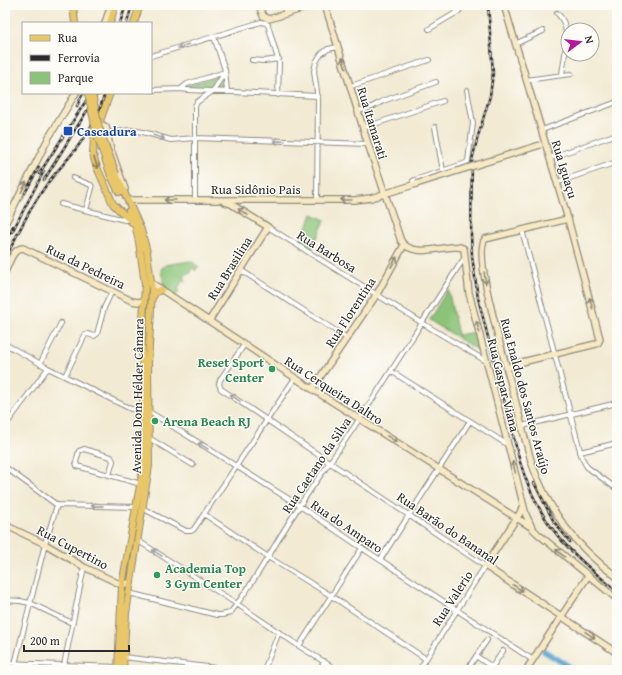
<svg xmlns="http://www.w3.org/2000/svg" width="622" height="675" font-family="'Gentium Book Plus',serif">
<rect width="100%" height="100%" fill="#fdfcf7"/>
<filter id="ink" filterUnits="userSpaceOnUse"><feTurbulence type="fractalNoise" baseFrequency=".025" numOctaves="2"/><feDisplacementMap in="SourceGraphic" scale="8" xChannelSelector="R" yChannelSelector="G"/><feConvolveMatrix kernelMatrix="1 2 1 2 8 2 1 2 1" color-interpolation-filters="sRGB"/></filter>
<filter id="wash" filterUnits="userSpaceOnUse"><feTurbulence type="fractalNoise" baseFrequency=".012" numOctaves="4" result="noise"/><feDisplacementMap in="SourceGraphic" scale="16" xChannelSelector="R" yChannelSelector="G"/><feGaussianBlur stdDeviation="0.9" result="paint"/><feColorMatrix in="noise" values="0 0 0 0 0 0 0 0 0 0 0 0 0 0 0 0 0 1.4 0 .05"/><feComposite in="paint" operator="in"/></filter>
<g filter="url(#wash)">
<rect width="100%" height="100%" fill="#f2ead3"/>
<path fill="#8bc478" stroke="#5b7852" d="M221,75L224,76L225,87L224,89H186L185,86Z
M312,214L325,220L312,250L301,242Z
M190,261L193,262L198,267L195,271L194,268H191V273H187L184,278L186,280L185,282L182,281L178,289L179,291L175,297L164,288L161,269L165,265Z
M448,289L458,335L475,332L479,351L429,320Z"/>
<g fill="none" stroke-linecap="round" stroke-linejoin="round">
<path stroke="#5ba6d3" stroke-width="6" d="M544,651L575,670"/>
</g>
</g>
<g filter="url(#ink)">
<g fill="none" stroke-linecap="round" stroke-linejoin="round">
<defs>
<path id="street" d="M284,5L286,14
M557,13C573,27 564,56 562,75
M5,15V16
M268,25L279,63L278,95
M429,29L459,11L458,5
M214,37L225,70L227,91
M515,44L543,31
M151,56L261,22L266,23L268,25
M252,60L264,61L279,59
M526,80L571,74
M351,86L429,60
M181,89L187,84L225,72
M151,90L181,89L188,90L318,96
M358,111L372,107L383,101L436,82
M435,127L443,171
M363,128L443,101
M542,130L617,102
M107,133L131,130L143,132L171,140L195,138L368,144
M550,158L617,134
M73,178L91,185L92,188L86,210
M558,182L617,162
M413,185V181L415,180L466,163L468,161L473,123L467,90
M195,200V106L197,102L213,91L225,72
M317,200L318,99L314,71L316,62L321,54L328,49L338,47
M61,204L125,220H130
M268,227L432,329L486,361
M522,230L582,458L587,467L617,489
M242,271L347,338
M5,344L48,368L131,409L143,410
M244,345L220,380L219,384L221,389L329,462L485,566L419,670
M40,364L61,323
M391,371L508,445
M65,376L85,335L88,334L94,336L97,334L104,308L112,291
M148,411L300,506L362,548L533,660
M5,426L48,368
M522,426L617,403
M149,438L193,465
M580,452L617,443
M5,467L57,505L136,507
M109,475L113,461L111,457L84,449L79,451L76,462L77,466L141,484
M142,508L186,531H191L194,529L295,378
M204,514L268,557L330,595L426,659
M137,540L237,604L299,646L337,670
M380,560L470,421
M129,593L217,615H222L230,613C257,580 276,541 300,505C319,476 341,448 360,418C396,365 429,310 465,257
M5,600L20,601L30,603L72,623
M299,646L362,548
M476,656L492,667
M123,657L233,670
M5,663L118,667
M15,664L45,544L57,505
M18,664V670
M64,665L84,567
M264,670L279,632
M320,670L324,661
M467,670L487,640
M490,670L503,651"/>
<path id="secondary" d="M259,5L263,16L269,19L314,5
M325,5L368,144L401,241C416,262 454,240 464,249L469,293L526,515L532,528L538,534L617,599
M504,5L568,219L600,339L598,343L596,344L514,364L507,369
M105,23L111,5
M98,125L101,124L106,127L110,147L125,189
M128,201L134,200H355L371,198L416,184
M568,219L485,239C473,255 502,348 507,370C516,401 523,433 532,464C549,512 576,547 617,577
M5,224L49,137L76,93
M5,272C9,264 13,248 23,248L132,301L138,302L144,301
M150,282L312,389L531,527
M209,321L268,227L231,204L225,202
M312,389L377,294L404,245
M523,505L520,513L485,566L617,653
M5,525L45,544L84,567L122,585L131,582
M526,670L588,576"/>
<path id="primary" d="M73,5L75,23
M93,5H99
M110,23L115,5
M134,23L140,5
M110,93L94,138L93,154L96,165L113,204L133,223
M116,174L141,230L147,252L152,290L148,364L149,466L126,613L123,670
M111,176L119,192
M152,298L156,292L161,290
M118,670L122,585L143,469L144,450L142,340L145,284L139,242L135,224L129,211"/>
</defs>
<use href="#street" stroke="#8e8a7f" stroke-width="6"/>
<use href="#secondary" stroke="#8e8a7f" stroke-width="8"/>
<use href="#primary" stroke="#8e8a7f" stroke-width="8"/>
<use href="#street" stroke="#fff" stroke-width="4"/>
<use href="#secondary" stroke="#f6e9c3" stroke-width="5.5"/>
<use href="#primary" stroke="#e9c769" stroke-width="6"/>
<defs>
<path id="rail" d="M488,5L493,73L490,96L478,136L472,160L471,235L472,256L478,298L520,462C539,524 568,552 617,591
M120,23L126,5
M127,23L132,5
M77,106L83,93
M39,174L91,93
M44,180L98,93
M25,193L39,167
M12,232L44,171
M5,242L13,226
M5,259C18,233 30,208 47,184C57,170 71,157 81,142C92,127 100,110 105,93
M534,483L554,522L570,542"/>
</defs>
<use href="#rail" stroke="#2b2b2b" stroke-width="2.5"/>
<use href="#rail" stroke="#fdfcf7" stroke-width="1" stroke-dasharray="3" stroke-linecap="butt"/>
<defs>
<path id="secondary-bridge" d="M416,184L540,145"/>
<path id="primary-bridge" d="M88,93L97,135L111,176
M92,93L99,128L116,174"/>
</defs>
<use href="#secondary-bridge" stroke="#8e8a7f" stroke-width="8" stroke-linecap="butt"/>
<use href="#primary-bridge" stroke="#8e8a7f" stroke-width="8" stroke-linecap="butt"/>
<use href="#secondary-bridge" stroke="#f6e9c3" stroke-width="5.5"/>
<use href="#primary-bridge" stroke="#e9c769" stroke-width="6"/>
</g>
<defs><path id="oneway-shaft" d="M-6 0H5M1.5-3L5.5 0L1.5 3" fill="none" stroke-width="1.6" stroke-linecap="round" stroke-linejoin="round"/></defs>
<g stroke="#a0a0a0">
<use href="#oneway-shaft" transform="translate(183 46) rotate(163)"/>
<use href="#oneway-shaft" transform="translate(159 137) rotate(18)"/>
<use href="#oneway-shaft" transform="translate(279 141) rotate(-178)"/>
<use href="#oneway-shaft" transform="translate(235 398) rotate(-145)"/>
<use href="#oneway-shaft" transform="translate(203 446) rotate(-148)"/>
<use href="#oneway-shaft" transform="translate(97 506) rotate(-179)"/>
<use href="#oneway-shaft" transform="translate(157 553) rotate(-148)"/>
</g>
<g stroke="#908a77">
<use href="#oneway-shaft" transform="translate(344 63) rotate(-108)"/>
<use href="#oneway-shaft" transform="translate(24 187) rotate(-63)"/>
<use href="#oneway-shaft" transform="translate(170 200) rotate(-180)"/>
<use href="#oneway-shaft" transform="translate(346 200) rotate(180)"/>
<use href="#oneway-shaft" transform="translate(243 212) rotate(-148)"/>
<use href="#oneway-shaft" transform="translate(394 262) rotate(-61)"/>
<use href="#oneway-shaft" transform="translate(485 278) rotate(82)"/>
<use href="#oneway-shaft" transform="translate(591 303) rotate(-105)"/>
<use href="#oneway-shaft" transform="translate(478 327) rotate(-105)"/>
<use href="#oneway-shaft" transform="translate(392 439) rotate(32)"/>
<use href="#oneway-shaft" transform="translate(514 467) rotate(-104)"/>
<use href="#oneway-shaft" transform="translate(560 553) rotate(-140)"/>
<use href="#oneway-shaft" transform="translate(518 588) rotate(33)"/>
<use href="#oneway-shaft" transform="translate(590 635) rotate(34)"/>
</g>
<use stroke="#8a794a" href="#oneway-shaft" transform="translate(96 163) rotate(71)"/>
</g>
<rect fill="#1a4fb4" stroke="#fdfcf7" stroke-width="1.5" x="63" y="126" width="10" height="10" rx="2"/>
<g fill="#2e9e5b" stroke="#fdfcf7" stroke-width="1.5">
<circle cx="272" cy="369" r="4"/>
<circle cx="155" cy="421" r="4"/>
<circle cx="157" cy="575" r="4"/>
</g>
<g text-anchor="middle" stroke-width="3" stroke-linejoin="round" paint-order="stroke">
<g font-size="13" fill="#2b2b2b" stroke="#fdfcf7">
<text transform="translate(373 123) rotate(73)" y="5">Rua Itamarati</text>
<text transform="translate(565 169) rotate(73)" y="5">Rua Iguaçu</text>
<text x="256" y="194">Rua Sidônio Pais</text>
<text transform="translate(327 251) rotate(32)" y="5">Rua Barbosa</text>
<text transform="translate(86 266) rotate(26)" y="5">Rua da Pedreira</text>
<text transform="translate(229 268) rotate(-58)" y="5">Rua Brasilina</text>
<text transform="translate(350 312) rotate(-57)" y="5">Rua Florentina</text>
<text transform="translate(504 385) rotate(76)" y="5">Rua Gaspar Viana</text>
<text transform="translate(334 390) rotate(33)" y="5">Rua Cerqueira Daltro</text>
<text transform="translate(137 396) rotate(-89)" y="5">Avenida Dom Hélder Câmara</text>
<text transform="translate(526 396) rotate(75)" y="5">Rua Enaldo dos Santos Araújo</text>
<text transform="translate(316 465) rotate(-56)" y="5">Rua Caetano da Silva</text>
<text transform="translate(347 526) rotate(34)" y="5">Rua do Amparo</text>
<text transform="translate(448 528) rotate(34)" y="5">Rua Barão do Bananal</text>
<text transform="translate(73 547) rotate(28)" y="5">Rua Cupertino</text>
<text transform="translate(452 598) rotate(-57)" y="5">Rua Valerio</text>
</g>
<g font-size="13" font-weight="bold" fill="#164399" stroke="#fdfcf7" text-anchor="start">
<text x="77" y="136">Cascadura</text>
</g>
<g font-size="13" font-weight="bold" fill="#27864d" stroke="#fdfcf7" text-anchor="start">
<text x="264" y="367" text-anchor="end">Reset Sport<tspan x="264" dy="15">Center</tspan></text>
<text x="163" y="426">Arena Beach RJ</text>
<text x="165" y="573">Academia Top<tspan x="165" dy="15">3 Gym Center</tspan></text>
</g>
</g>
<rect width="622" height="675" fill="none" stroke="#fdfcf7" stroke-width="20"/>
<rect x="22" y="22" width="130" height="72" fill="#fdfcf7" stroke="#a9a8a5"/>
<rect x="30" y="35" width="20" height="6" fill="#e9c769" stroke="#a9a8a5"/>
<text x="58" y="42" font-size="12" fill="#2b2b2b">Rua</text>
<rect x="30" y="55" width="20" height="6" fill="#2b2b2b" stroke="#a9a8a5"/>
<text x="58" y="62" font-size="12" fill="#2b2b2b">Ferrovia</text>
<rect x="30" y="72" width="20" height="12" fill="#8bc478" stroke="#a9a8a5"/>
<text x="58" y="82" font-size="12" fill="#2b2b2b">Parque</text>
<g transform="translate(580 42) rotate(75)"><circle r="19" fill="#fdfcf7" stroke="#a9a8a5"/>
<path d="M0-3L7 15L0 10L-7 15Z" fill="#b5179e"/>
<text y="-6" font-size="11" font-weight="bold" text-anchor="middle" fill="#2b2b2b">N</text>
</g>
<path d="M24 645v6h105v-6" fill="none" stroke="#2b2b2b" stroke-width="2"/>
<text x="30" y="645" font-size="12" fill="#2b2b2b" stroke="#fdfcf7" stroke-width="3" paint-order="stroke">200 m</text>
</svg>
